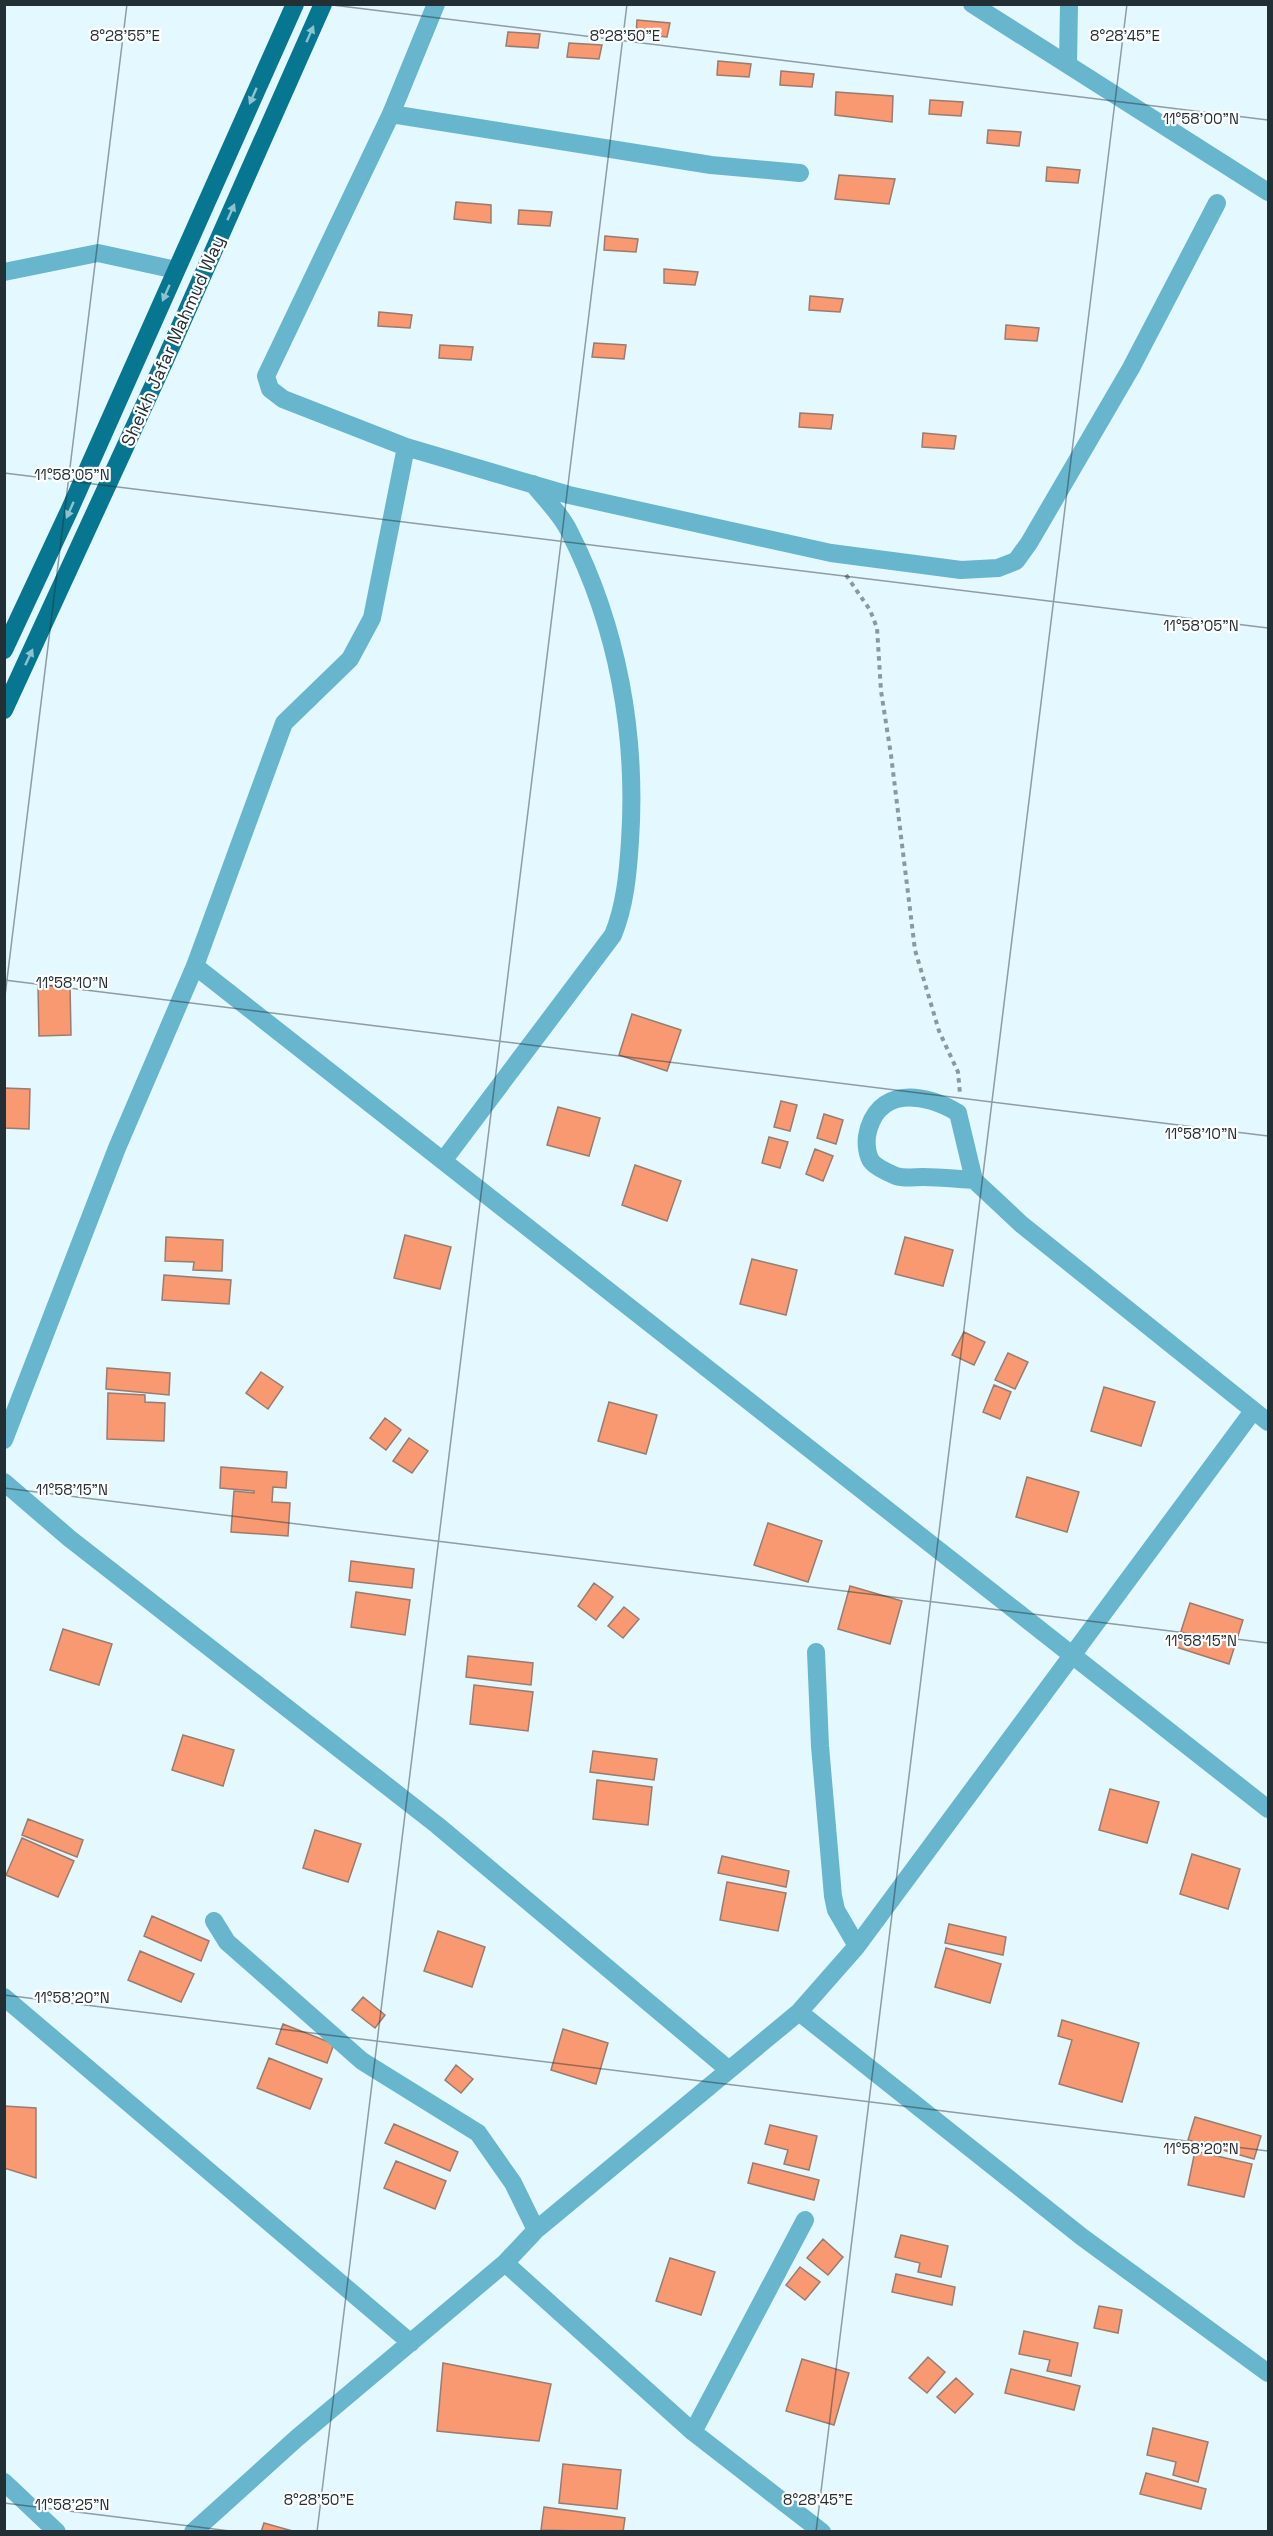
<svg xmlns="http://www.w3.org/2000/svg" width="1273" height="2536" font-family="'Space Grotesk',sans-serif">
<rect width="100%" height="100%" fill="#e3f8ff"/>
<path fill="#f89972" stroke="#987c70" stroke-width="1.5" d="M637,20L670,23L667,37L636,34Z
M508,32L540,34L538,48L506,46Z
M569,43L602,45L599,59L567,57Z
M718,61L751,64L749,77L717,75Z
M781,71L814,74L812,87L780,85Z
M836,92L893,96L892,122L835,115Z
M930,100L963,102L961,116L929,114Z
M988,130L1021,132L1019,146L987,143Z
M1047,167L1080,170L1078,183L1046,181Z
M839,175L895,179L889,204L835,199Z
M456,202L491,205V223L454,219Z
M519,210L552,212L550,226L518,224Z
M605,236L638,239L636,252L604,250Z
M664,269L698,272L695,285L664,283Z
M810,296L843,299L840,312L809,310Z
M379,312L412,315L410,328L378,326Z
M1006,325L1039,328L1037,341L1005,339Z
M594,343L626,345L624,359L592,357Z
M440,345L473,347L471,360L439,358Z
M800,413L833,415L831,429L799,427Z
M923,433L956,436L954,449L922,447Z
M70,985L71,1035L39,1036L38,986Z
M632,1014L681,1030L667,1071L619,1055Z
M4,1088L30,1089L29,1129L4,1128Z
M781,1101L797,1105L790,1131L774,1127Z
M558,1107L600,1118L589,1156L547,1145Z
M824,1114L843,1120L836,1144L817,1138Z
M769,1137L788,1142L780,1168L762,1163Z
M815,1149L833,1156L823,1181L806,1174Z
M635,1165L681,1181L667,1221L622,1205Z
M405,1235L451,1247L440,1289L394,1278Z
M166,1237L223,1240L222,1271L193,1270L194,1262L165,1261Z
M905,1237L953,1250L943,1286L895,1274Z
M752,1259L797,1270L786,1315L740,1304Z
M164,1275L231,1280L229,1304L162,1300Z
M964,1332L985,1342L974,1365L952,1355Z
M1008,1353L1028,1362L1015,1389L995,1380Z
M107,1368L170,1373L169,1395L106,1389Z
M261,1372L283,1387L268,1409L246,1393Z
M994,1385L1011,1392L1000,1419L983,1412Z
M1104,1387L1155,1402L1141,1446L1091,1431Z
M108,1393L145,1395V1402L165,1403L164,1441L107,1439Z
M609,1402L657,1415L646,1454L598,1441Z
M385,1418L401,1430L386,1450L370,1438Z
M409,1438L428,1451L412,1473L393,1461Z
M221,1467L287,1472L286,1488L273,1487L272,1502L290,1503L288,1536L231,1532L234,1491L254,1493V1491L220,1488Z
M1027,1477L1079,1492L1067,1532L1016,1517Z
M768,1523L822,1541L808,1582L754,1565Z
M351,1561L414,1569L412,1588L349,1581Z
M594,1583L613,1597L596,1620L578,1606Z
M850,1586L902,1601L890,1644L838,1629Z
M356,1592L410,1600L405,1635L351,1627Z
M1190,1603L1243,1620L1229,1664L1176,1647Z
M624,1607L639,1619L623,1638L608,1626Z
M63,1629L112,1644L99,1685L50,1670Z
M468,1656L533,1663L531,1685L466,1677Z
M474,1685L533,1692L528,1731L470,1724Z
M183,1735L234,1750L223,1786L172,1770Z
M593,1751L657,1759L654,1780L590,1772Z
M597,1780L652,1787L648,1825L593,1819Z
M1110,1789L1159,1802L1147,1843L1099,1830Z
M28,1819L83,1840L77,1857L22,1835Z
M315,1830L361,1844L348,1882L303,1868Z
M22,1838L74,1861L58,1897L6,1875Z
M1192,1854L1240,1869L1228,1909L1180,1894Z
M722,1856L789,1871L786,1887L718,1873Z
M727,1882L786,1893L778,1931L720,1920Z
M152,1916L209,1941L201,1961L144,1936Z
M949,1924L1006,1937L1003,1955L945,1943Z
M438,1931L485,1947L472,1987L424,1971Z
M946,1948L1001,1964L990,2003L935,1987Z
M140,1951L194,1974L181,2002L128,1980Z
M363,1997L385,2015L375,2028L352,2010Z
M1062,2020L1139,2043L1122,2102L1059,2084L1072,2040L1058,2036Z
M283,2024L334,2044L327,2063L276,2044Z
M563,2029L608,2043L596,2084L551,2070Z
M269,2058L322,2079L310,2109L257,2088Z
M456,2065L473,2079L461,2093L445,2080Z
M4,2106L36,2108V2178L4,2168Z
M1195,2117L1261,2136L1254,2159L1188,2140Z
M394,2124L458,2152L450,2171L385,2143Z
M770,2125L817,2136L809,2170L784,2164L788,2150L765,2144Z
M1195,2151L1252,2164L1244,2197L1188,2185Z
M396,2161L446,2181L435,2209L384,2188Z
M753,2163L819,2180L814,2200L748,2183Z
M901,2235L948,2246L941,2277L918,2272L920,2263L895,2257Z
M823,2239L843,2257L828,2275L807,2258Z
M670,2258L715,2272L701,2315L656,2301Z
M800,2267L820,2282L805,2300L786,2285Z
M896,2274L955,2287L952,2305L892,2292Z
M1099,2306L1122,2310L1118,2333L1094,2328Z
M1024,2331L1078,2343L1071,2376L1047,2371L1050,2360L1019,2354Z
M928,2357L945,2372L927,2393L909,2378Z
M802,2359L849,2373L834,2425L786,2411Z
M443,2363L551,2384L539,2441L437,2431Z
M1011,2369L1080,2386L1074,2410L1005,2393Z
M956,2378L973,2394L955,2413L937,2397Z
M1153,2428L1208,2442L1198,2482L1173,2475L1176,2462L1147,2455Z
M563,2464L621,2470L617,2509L559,2503Z
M1146,2473L1206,2489L1201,2509L1140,2494Z
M544,2507L625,2518L623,2532L541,2530Z
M264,2523L296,2532H261Z"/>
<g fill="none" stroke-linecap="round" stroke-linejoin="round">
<path stroke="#88999f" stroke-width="4" stroke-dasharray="4.5 4.5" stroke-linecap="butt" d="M846,575L870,610L877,628L881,691L891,755L915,950L939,1031L958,1072L960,1094"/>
<path stroke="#68b5ce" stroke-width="18" d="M436,4L391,114L266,376L270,389L283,399L406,447L569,495L831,553L961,570L998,568L1016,561L1029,543L1131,368L1217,203
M972,4L1268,192
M1068,65L1069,4
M391,114L711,165L800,173
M4,272L98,253L176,270
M195,966L1268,1809
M443,1161L613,935C625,906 628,873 630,841C637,735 618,627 569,531C561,514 545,499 533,484
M974,1180C957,1179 940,1177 923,1177C914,1177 905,1179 896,1176C889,1173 877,1168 872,1162C867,1156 866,1144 867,1136C876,1086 924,1092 958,1113L974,1180L1021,1224L1268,1422
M4,1440L117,1148L195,966L284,723L350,659L372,618L406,447
M4,1482L69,1538L437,1825L729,2070
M816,1652L820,1746L833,1896L836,1910L857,1946
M214,1921L227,1942L362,2061L478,2133L513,2183L536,2230
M4,1997L411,2343
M799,2012L1082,2237L1268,2373
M505,2263L693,2432L822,2532
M693,2432L805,2220
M4,2482L57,2532
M193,2532L297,2438L505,2263L536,2230L799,2012L857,1946L1253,1411"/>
<path stroke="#077791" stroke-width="18" d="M4,650L69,511L295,4
M4,710L166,358L323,4"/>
</g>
<defs><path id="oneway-solid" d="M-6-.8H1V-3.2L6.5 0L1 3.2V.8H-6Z" transform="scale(1.5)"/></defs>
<g fill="#8fc2ce">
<use href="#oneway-solid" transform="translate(310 34) rotate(-66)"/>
<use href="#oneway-solid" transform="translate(253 96) rotate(114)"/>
<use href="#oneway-solid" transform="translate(231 212) rotate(-66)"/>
<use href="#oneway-solid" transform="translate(166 293) rotate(114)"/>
<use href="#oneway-solid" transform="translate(70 510) rotate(114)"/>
<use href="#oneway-solid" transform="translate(29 657) rotate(-65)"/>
</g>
<path fill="none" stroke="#222f34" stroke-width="1.5" stroke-opacity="0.45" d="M324,4L1268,120M4,473L1268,628M4,980L1268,1136M4,1004L127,4M4,1488L1268,1643M4,1995L1268,2151M4,2503L238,2532M317,2532L627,4M816,2532L1127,4"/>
<g text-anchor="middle" stroke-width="4.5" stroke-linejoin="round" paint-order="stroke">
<g font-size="18" fill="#222f34" stroke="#fff">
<text transform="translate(173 341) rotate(-66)" y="6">Sheikh Jafar Mahmud Way</text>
</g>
</g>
<g font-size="15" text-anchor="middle" fill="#222f34" stroke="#fff" stroke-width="4.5" stroke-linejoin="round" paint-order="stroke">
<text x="125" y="41">8°28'55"E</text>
<text x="625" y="41">8°28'50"E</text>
<text x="1125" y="41">8°28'45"E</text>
<text x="1201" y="124">11°58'00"N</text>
<text x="72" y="480">11°58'05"N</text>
<text x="1201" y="631">11°58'05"N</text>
<text x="72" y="988">11°58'10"N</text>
<text x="1201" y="1139">11°58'10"N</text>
<text x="72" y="1495">11°58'15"N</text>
<text x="1201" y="1646">11°58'15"N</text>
<text x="72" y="2003">11°58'20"N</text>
<text x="1201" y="2154">11°58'20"N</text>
<text x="319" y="2505">8°28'50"E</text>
<text x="818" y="2505">8°28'45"E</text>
<text x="72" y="2510">11°58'25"N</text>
</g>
<rect width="1273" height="2536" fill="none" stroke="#222f34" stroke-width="12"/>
</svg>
